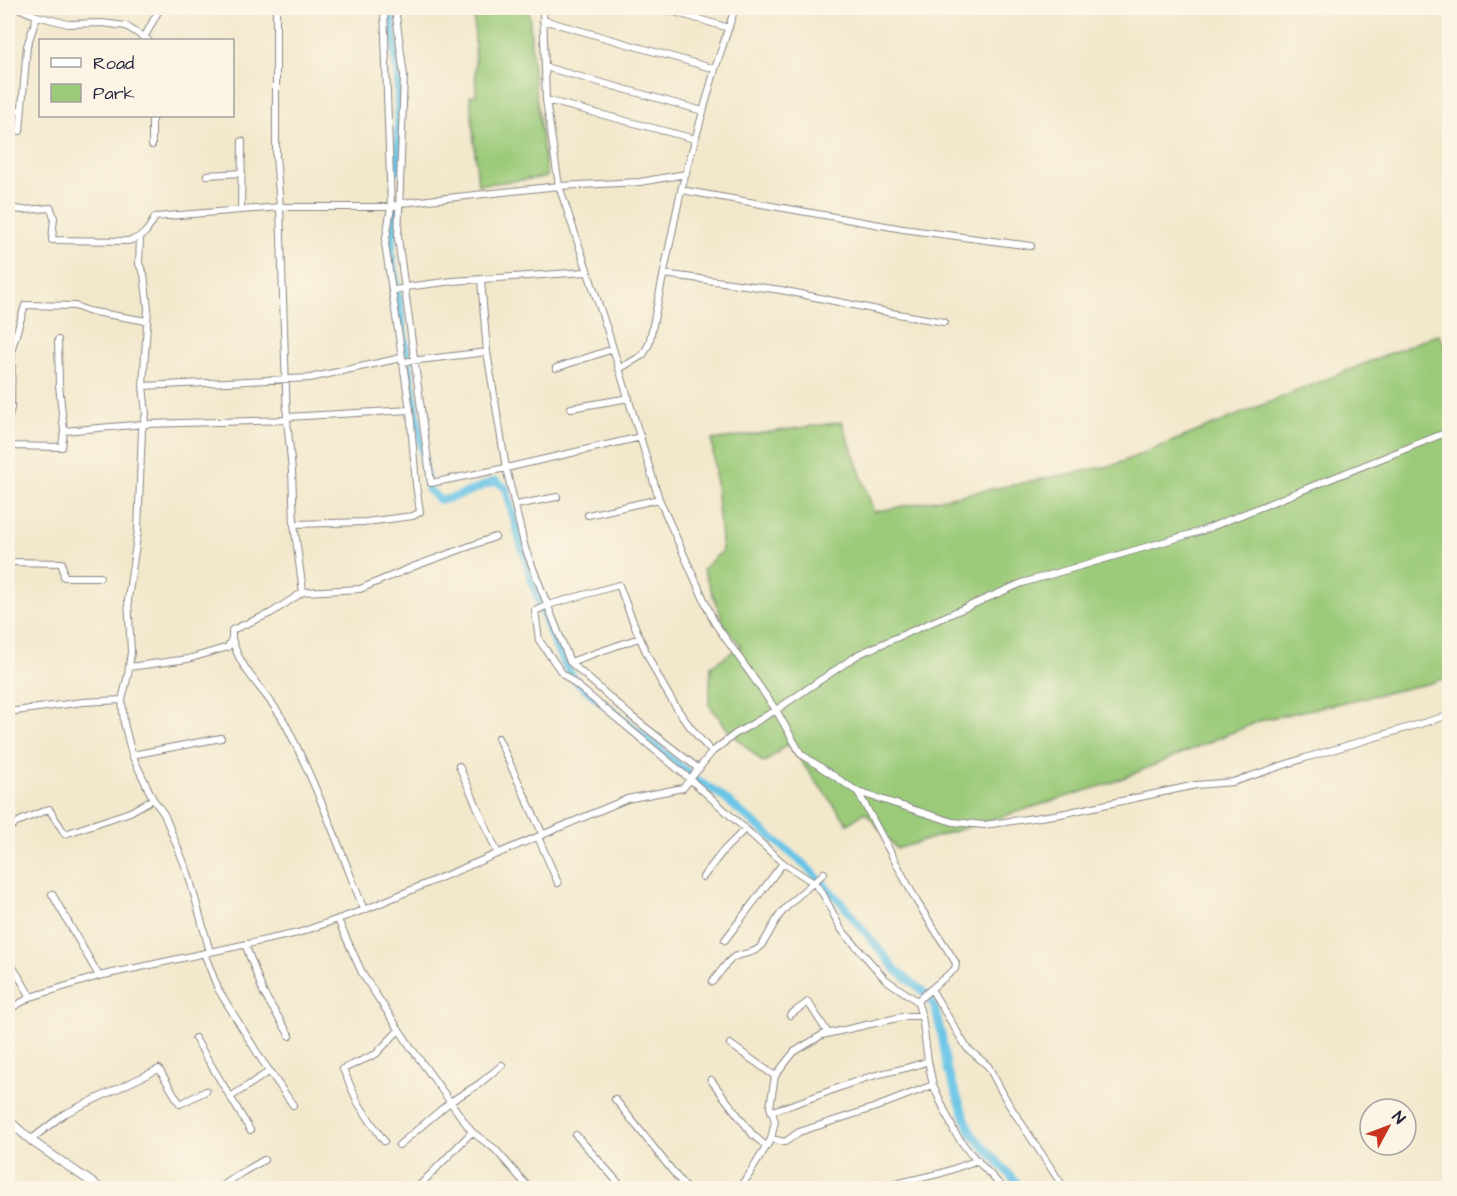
<svg xmlns="http://www.w3.org/2000/svg" width="1457" height="1196" font-family="'Architects Daughter',sans-serif">
<rect width="100%" height="100%" fill="#fcf5e5"/>
<filter id="ink" filterUnits="userSpaceOnUse"><feTurbulence type="fractalNoise" baseFrequency=".0167" numOctaves="2"/><feDisplacementMap in="SourceGraphic" scale="12" xChannelSelector="R" yChannelSelector="G"/><feConvolveMatrix kernelMatrix="1 2 1 2 8 2 1 2 1" color-interpolation-filters="sRGB"/></filter>
<filter id="wash" filterUnits="userSpaceOnUse"><feTurbulence type="fractalNoise" baseFrequency=".008" numOctaves="4" result="noise"/><feDisplacementMap in="SourceGraphic" scale="24" xChannelSelector="R" yChannelSelector="G"/><feGaussianBlur stdDeviation="1.35" result="paint"/><feColorMatrix in="noise" values="0 0 0 0 0 0 0 0 0 0 0 0 0 0 0 0 0 1.4 0 .05"/><feComposite in="paint" operator="in"/></filter>
<g filter="url(#wash)">
<rect width="100%" height="100%" fill="#f2e8cc"/>
<path fill="#9bca79" stroke="#5e765a" stroke-width="1.5" d="M474,8H529L533,72L547,177L478,185L470,96L476,95Z
M1438,334L1449,352V677L1431,683L1262,720L1111,783L897,849L865,812L848,824L788,744L764,763L729,731L709,705L711,666L741,646L725,626L703,569L722,551L712,440L842,422L874,512L1114,465Z"/>
<g fill="none" stroke-linecap="round" stroke-linejoin="round">
<path stroke="#69c5e7" stroke-width="8" d="M390,8L398,79V170
M397,205L391,251L428,489L440,500C460,498 477,487 496,481L506,488C515,525 526,562 538,599C549,629 556,656 577,682L700,782L718,793L805,865L839,900L896,970L923,991L934,1005L942,1037L947,1069L971,1133L1022,1188"/>
</g>
</g>
<g filter="url(#ink)">
<g fill="none" stroke-linecap="round" stroke-linejoin="round">
<defs>
<path id="minor" d="M18,8L37,16L68,24L102,23L126,26L148,40
M276,8V156L280,207L287,420L292,471L294,524L303,592
M395,8L404,76L398,238L431,483L506,468L641,437
M543,8L546,100L559,186L608,332L659,499L714,622L776,710L801,754L858,792L917,902L956,963L955,969L931,989L967,1048L988,1066L1008,1103L1064,1188
M661,8L729,28
M543,20L715,69
M144,38L160,8
M545,67L703,111
M546,100L695,139
M8,109L20,110
M20,131L27,46L37,16
M152,145V116
M207,175L242,173
M681,190L903,229L1031,246
M8,208L23,210L51,208L54,218L52,240L128,241C144,237 148,231 155,217L280,207H391L401,203L559,186L640,182L686,174
M241,210L242,141
M140,238L139,264L144,274L148,308L143,386L146,414L142,430L138,530L128,599L131,652L128,675L122,700L124,723L132,755L153,799L164,814L188,873L210,952
M664,274L781,290L892,313L944,322
M481,280L487,352L506,468L525,548L570,662L631,716L699,769
M392,291L406,287L453,281L586,272
M402,362L487,352
M556,368L613,349
M619,369L643,355L649,344L681,190L715,69L735,8
M143,386L310,378L401,358
M571,408L629,398
M287,417L410,410
M64,431L145,424L287,420
M8,446L62,447L64,431L59,385L58,340
M9,446L8,420L11,408L12,348L25,305L75,306L88,311L147,321
M516,505L557,497
M588,515L659,499
M294,524L366,522L413,516L420,512L416,485L410,410L385,244L391,207L384,8
M8,562L62,563L64,577H100
M232,638C240,673 272,696 287,727C317,786 340,849 364,910
M570,662L639,638
M129,667L188,659L228,647L232,638V630L271,613L303,592L360,589L415,566L495,537
M8,712L83,702L122,700
M498,738L543,835
M712,752C666,705 641,645 619,585L548,605L535,611L539,640L562,673L691,780L783,863L814,883L823,894L841,929L885,979L917,1001L922,1016L928,1061L933,1085L955,1133L969,1152L1003,1188
M132,755L221,738
M459,766L498,854
M858,792L953,822L984,825L1061,814L1196,785L1233,782L1305,758L1450,715
M8,828L22,820L49,809L65,834L130,812L153,799
M538,837L558,883
M703,877L723,851L745,829
M52,894L99,976
M338,920L363,975L410,1046L472,1132L495,1149L529,1188
M725,940L783,863
M245,944L264,994L290,1036
M204,953L218,989L261,1059L293,1105
M8,959L31,997
M712,982C719,975 726,962 734,957C744,952 752,955 760,947C769,937 773,922 783,911C795,896 811,886 824,873
M917,1001L931,989
M8,1010L31,997L99,976L298,933L364,910L627,799L683,788L712,752L735,734L776,710L859,654L1022,583L1201,531L1450,431
M790,1015L808,1002L828,1033
M195,1038L250,1130
M730,1044L775,1076
M711,1080L753,1135L766,1146
M232,1096L270,1071
M615,1099L686,1188
M771,1111C802,1103 830,1090 860,1080C882,1072 906,1070 928,1061
M576,1135L623,1188
M27,1137L33,1138L64,1114L159,1069L180,1104L206,1091
M771,1139L785,1142L799,1132L876,1107L933,1085
M384,1141L358,1103L343,1069L376,1054L399,1030
M399,1145L450,1102L479,1084L502,1065
M219,1188L243,1172L264,1160
M417,1188L472,1132
M738,1188L747,1178L771,1139L775,1121L770,1107L775,1076L794,1052L822,1035L906,1016H922
M878,1188L942,1173L978,1160"/>
<path id="tertiary" d="M8,1120L33,1142L100,1188"/>
</defs>
<use href="#minor" stroke="#8a8584" stroke-width="8"/>
<use href="#tertiary" stroke="#8a8584" stroke-width="10"/>
<use href="#minor" stroke="#fff" stroke-width="6"/>
<use href="#tertiary" stroke="#fff" stroke-width="8"/>
</g>
</g>
<rect width="1457" height="1196" fill="none" stroke="#fcf5e5" stroke-width="30"/>
<rect x="39" y="39" width="195" height="78" fill="#fcf5e5" stroke="#a5a1a1" stroke-width="1.5"/>
<rect x="51" y="58" width="30" height="9" fill="#ffffff" stroke="#a5a1a1" stroke-width="1.5"/>
<text x="93" y="69" font-size="18" fill="#22223b">Road</text>
<rect x="51" y="84" width="30" height="18" fill="#9bca79" stroke="#a5a1a1" stroke-width="1.5"/>
<text x="93" y="99" font-size="18" fill="#22223b">Park</text>
<g transform="translate(1388 1127) rotate(49)"><circle r="28" fill="#fcf5e5" stroke="#a5a1a1" stroke-width="1.5"/>
<path d="M0-4.5L10 22L0 15L-10 22Z" fill="#c8321e"/>
<text y="-9" font-size="16" font-weight="bold" text-anchor="middle" fill="#22223b">N</text>
</g>
</svg>
